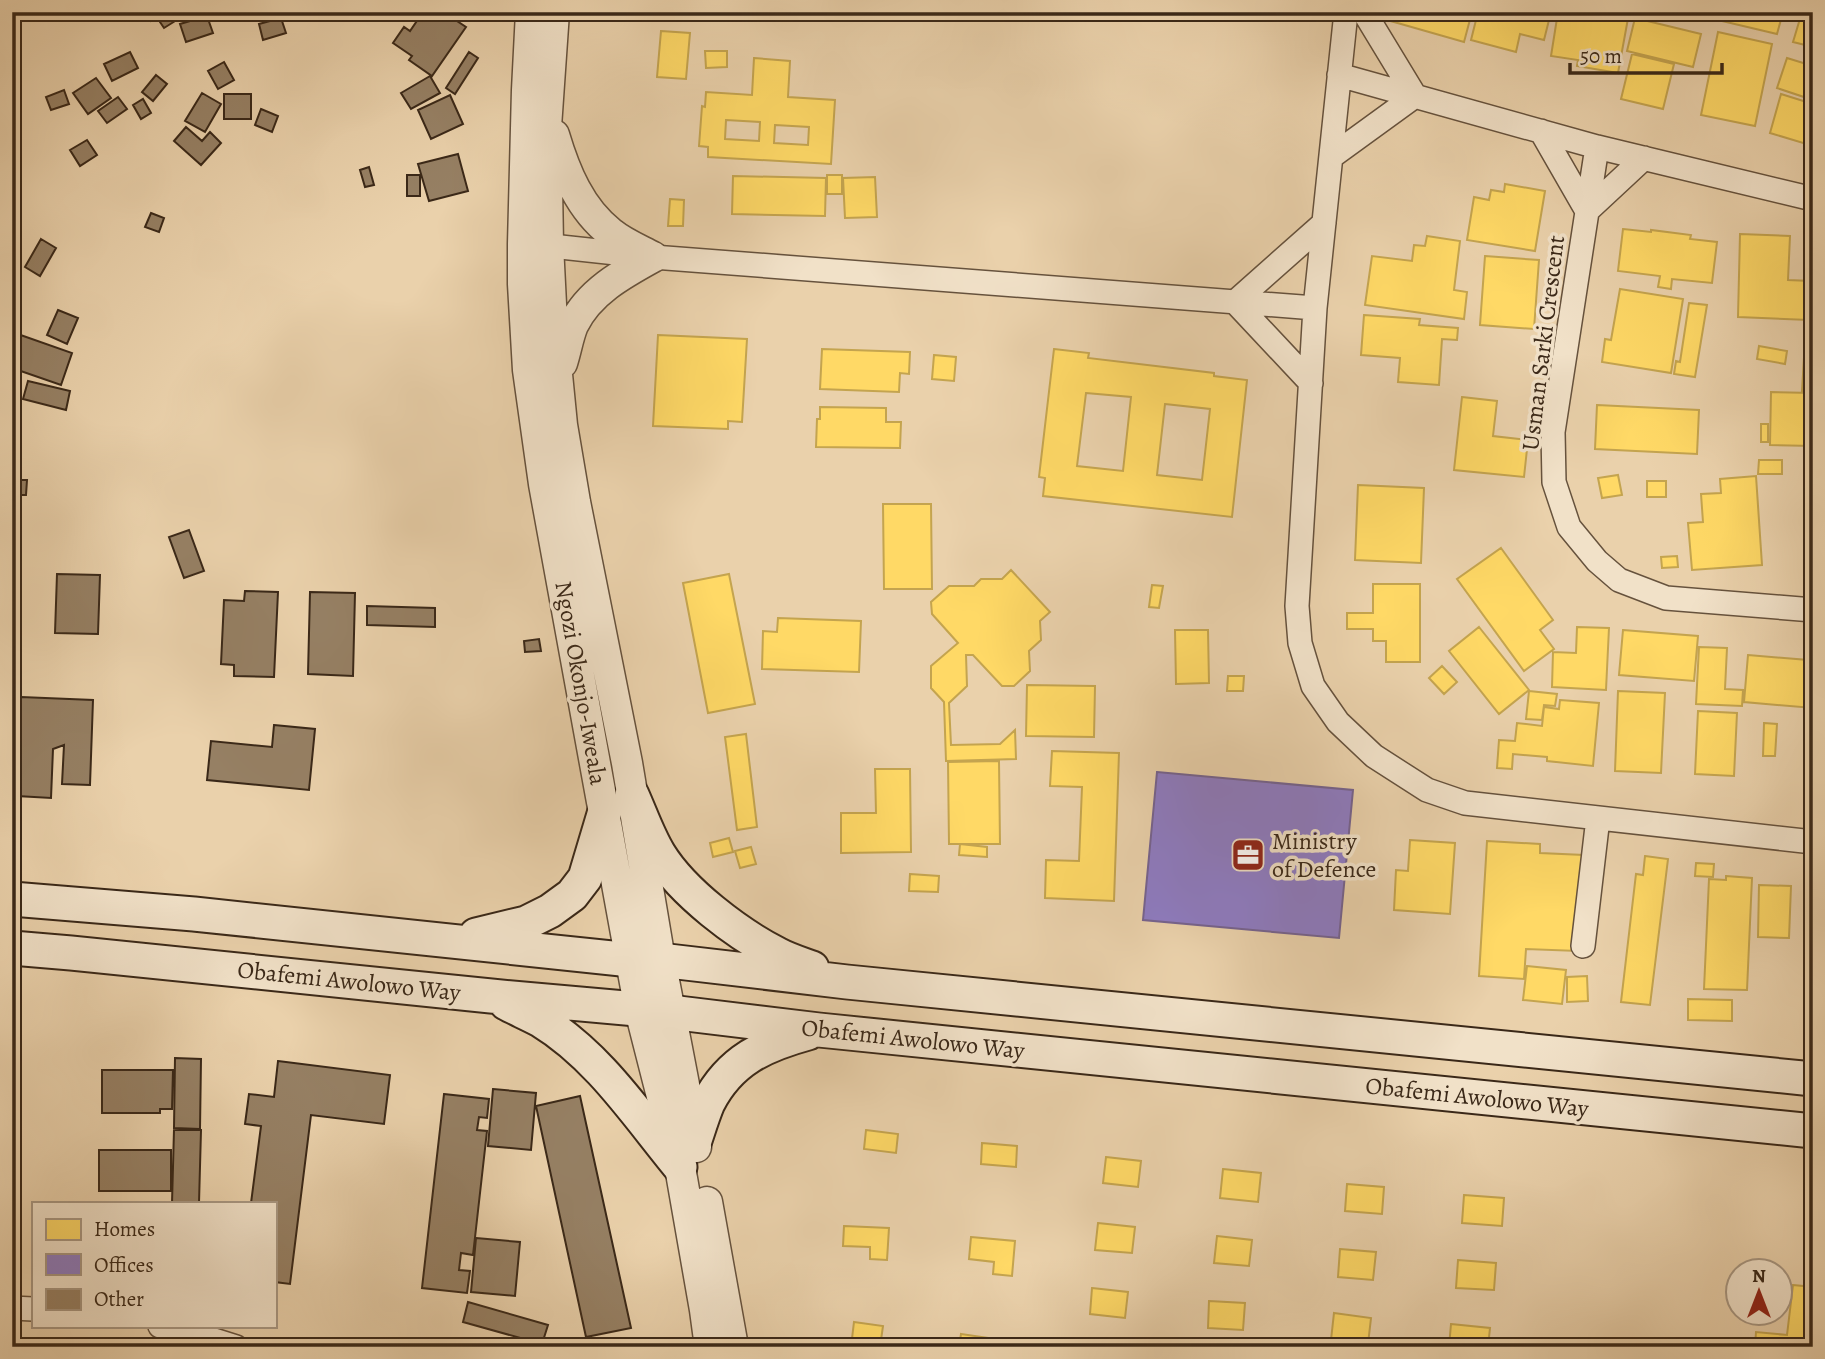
<svg xmlns="http://www.w3.org/2000/svg" width="1825" height="1359" font-family="Alegreya,serif">
<rect width="100%" height="100%" fill="#ead1ab"/>
<filter id="stains"><feTurbulence type="fractalNoise" baseFrequency=".00286" numOctaves="4"/><feColorMatrix values="0 0 0 0 .2 0 0 0 0 .09 0 0 0 0 .02 0 0 0 .5 -.17"/></filter>
<radialGradient id="worn" r=".72"><stop offset=".6" stop-color="#630" stop-opacity="0"/><stop offset="1" stop-color="#630" stop-opacity=".3"/></radialGradient>
<path fill="#ffd966" stroke="#c4a44f" stroke-width="2" fill-rule="evenodd" d="M1389,12H1472L1464,42L1387,20Z
M1478,12H1551L1544,40L1520,34L1516,52L1471,40Z
M1558,12L1629,13L1618,73L1577,66L1578,60L1551,56Z
M1664,12H1690L1688,20Z
M1724,12H1783L1777,34L1722,21Z
M1802,12H1813V47L1793,42Z
M1635,18L1701,34L1693,67L1627,51Z
M661,31L690,33L686,79L657,77Z
M1718,32L1772,44L1755,126L1701,115Z
M705,51H727V67L706,68Z
M1632,54L1674,64L1663,109L1621,99Z
M754,58L790,61L788,97L835,100L831,164L708,157V147L699,146L702,106L705,107L706,92L752,95ZM726,120L760,122L759,141L725,139ZM775,125L809,127L808,145L774,143Z
M1787,58L1813,66V100L1777,88Z
M1781,94L1813,104V146L1770,133Z
M827,175H842V194H827Z
M733,176L826,178L825,216L732,214Z
M875,177L877,217L845,218L843,178Z
M1505,184L1545,191L1535,251L1467,240L1474,197L1489,200L1491,190L1504,192Z
M670,199L684,200L683,226H668Z
M1623,229L1651,232V230L1691,235L1690,239L1717,242L1712,283L1672,279L1671,289L1658,287L1660,276L1618,271Z
M1740,234L1790,236L1788,280L1811,281L1809,320L1738,317Z
M1427,236L1460,241L1454,290L1467,292L1464,319L1365,305L1372,256L1412,261L1414,245L1425,246Z
M1485,256L1539,260L1534,329L1480,325Z
M1620,289L1683,299L1671,373L1602,362L1605,339L1611,340Z
M1689,303L1707,305L1695,377L1674,374L1676,361L1680,362Z
M1364,315L1420,319L1419,325L1458,328L1457,340L1442,339L1439,385L1398,382L1400,358L1361,355Z
M658,335L747,339L742,422L728,421V429L653,426Z
M1759,346L1787,351L1785,364L1757,359Z
M822,349L910,352L909,374L900,373L899,392L820,389Z
M1054,349L1089,353L1088,358L1214,373V376L1247,380L1232,517L1043,496L1045,478L1039,477ZM1086,393L1131,397L1123,471L1077,466ZM1165,404L1210,409L1202,480L1157,475Z
M934,355L956,357L954,381L932,379Z
M1804,357L1813,358V392L1802,391Z
M1771,392L1813,393V446L1770,445Z
M1462,397L1497,401L1493,436L1528,440L1524,477L1454,470Z
M1597,405L1699,410L1697,454L1595,449Z
M820,407L886,408V422H901L900,448L816,447L817,419H820Z
M1761,424H1768V442H1761Z
M1759,460H1782V474H1758Z
M1618,475L1622,495L1602,498L1598,478Z
M1756,476L1762,565L1692,570L1688,523L1703,522L1701,494L1721,493L1720,479Z
M1647,481H1666V497H1647Z
M1358,485L1424,488L1421,563L1355,560Z
M883,504H931L932,589H884Z
M1501,548L1553,620L1540,630L1554,649L1524,671L1457,579Z
M1677,556L1678,567L1662,568L1661,557Z
M1011,570L1050,612L1040,621L1041,640L1029,651L1030,671L1014,686H1002L973,655H966L967,686L949,703L951,745L1000,744L1015,730L1016,759L946,761L944,702L931,688V666L958,643L932,614L931,602L949,586H974L981,579H1002Z
M729,574L755,704L708,713L683,583Z
M1373,584H1420V662H1386V641H1373V629H1347V613H1373Z
M1152,585L1163,586L1159,608L1149,607Z
M778,618L861,621L859,672L762,669L763,631L777,632Z
M1479,627L1529,690L1499,714L1449,651Z
M1577,627L1609,628L1606,690L1552,687L1553,652L1576,653Z
M1175,630H1208L1209,683L1176,684Z
M1623,630L1698,636L1694,681L1619,675Z
M1699,647L1727,648L1725,689L1743,690L1742,706L1696,704Z
M1748,655L1808,660V664L1813,665V708L1744,702Z
M1442,666L1457,682L1444,694L1429,678Z
M1228,676H1244L1243,691H1227Z
M1027,685L1095,686L1094,737L1026,736Z
M1529,691L1557,694L1555,706L1544,705L1542,720L1526,719Z
M1618,691L1665,693L1661,773L1615,771Z
M1560,700L1599,703L1593,766L1547,761V757L1513,754L1512,769L1497,768L1499,740L1515,741L1517,723L1542,726L1544,707L1559,709Z
M1698,711L1737,713L1734,776L1695,774Z
M1764,723L1777,724L1775,756H1763Z
M746,734L757,827L737,830L725,737Z
M1052,751L1119,753L1114,901L1045,898L1046,860L1079,861L1082,787L1050,786Z
M999,761L1000,844H949L948,762Z
M875,769H910L911,852L841,853V813H876Z
M729,838L733,852L713,857L710,843Z
M1410,840L1455,843L1450,914L1394,910L1396,870L1408,871Z
M1487,841L1540,844V853L1584,855L1578,951L1526,949L1524,979L1479,976Z
M960,844L987,847V857L959,855Z
M751,847L756,864L740,868L735,851Z
M1645,856L1668,859L1650,1005L1621,1002L1636,874L1643,875Z
M1696,863L1714,864L1713,877L1695,876Z
M910,874L939,876L938,892L909,891Z
M1726,876L1752,878L1747,990L1704,989L1709,879L1726,880Z
M1759,885L1791,886L1789,938L1758,937Z
M1527,966L1566,970L1562,1004L1523,1000Z
M1587,976L1588,1001L1567,1002V977Z
M1688,999L1732,1000V1021L1688,1020Z
M866,1130L898,1134L896,1153L864,1149Z
M982,1143L1017,1146L1016,1167L981,1164Z
M1106,1157L1141,1161L1138,1187L1103,1183Z
M1223,1169L1261,1173L1258,1202L1220,1198Z
M1347,1184L1384,1187L1382,1214L1345,1211Z
M1464,1195L1504,1198L1502,1226L1462,1223Z
M1098,1223L1135,1227L1132,1253L1095,1250Z
M844,1226L889,1228L887,1260L870,1259V1247L843,1246Z
M1217,1236L1252,1240L1249,1266L1214,1263Z
M971,1237L1015,1241L1012,1276L993,1274L994,1262L969,1259Z
M1340,1249L1376,1252L1373,1280L1338,1277Z
M1458,1260L1496,1263L1494,1290L1456,1288Z
M1793,1285L1813,1287V1347H1755L1756,1332L1787,1335Z
M1092,1288L1128,1292L1125,1318L1090,1314Z
M1209,1301L1245,1303L1243,1330L1208,1328Z
M1334,1313L1371,1318L1368,1344L1331,1340Z
M854,1322L883,1326L880,1347H851Z
M1451,1324L1490,1328L1488,1347H1449Z
M961,1334L989,1338L987,1347H959Z
M1012,1340L1040,1343L1039,1347H1011Z"/>
<path fill="#8e7cc3" stroke="#756390" stroke-width="2" d="M1157,772L1353,790L1339,938L1143,920Z"/>
<path fill="#968064" stroke="#3a2818" stroke-width="2" d="M134,12H155L150,21Z
M162,12H177L180,18L164,28L156,16Z
M206,12H233L209,19Z
M423,12H449L448,15L466,27L432,76L409,60L412,56L393,43L404,27L410,31Z
M207,16L213,33L186,42L180,24Z
M281,18L286,33L263,40L259,24Z
M130,52L138,68L112,81L104,64Z
M469,52L478,58L455,94L446,88Z
M224,62L234,80L218,89L208,71Z
M156,75L167,84L153,101L142,92Z
M430,76L440,93L411,109L401,93Z
M96,78L111,98L88,114L73,93Z
M64,90L69,104L51,110L46,97Z
M202,93L221,104L205,132L185,121Z
M224,94H251V119H224Z
M450,95L463,124L431,139L418,110Z
M118,97L127,109L107,123L98,111Z
M143,99L151,113L141,119L133,105Z
M261,109L278,116L272,132L255,125Z
M186,127L202,141L210,132L221,143L201,165L174,141Z
M87,140L97,155L80,166L70,150Z
M458,154L468,191L429,201L418,164Z
M369,167L374,185L365,187L360,170Z
M407,175H420V196H407Z
M151,213L164,218L159,232L145,227Z
M41,239L56,248L40,276L25,267Z
M58,310L78,318L67,344L47,335Z
M12,332L72,353L61,385L12,368Z
M28,381L70,391L66,410L23,399Z
M12,480H27L26,495H12Z
M189,530L204,571L184,578L169,537Z
M57,574L100,575L98,634L55,633Z
M245,591L278,592L274,677L234,676V665L221,664L224,600L244,601Z
M310,592L355,593L353,676L308,674Z
M367,606L435,608V627L367,625Z
M539,639L541,651L525,652L524,641Z
M21,697L93,700L90,785L62,784L64,745L53,749L51,798L17,796Z
M274,725L315,729L309,790L207,780L211,741L272,747Z
M175,1058L201,1059L200,1129L174,1128Z
M278,1061L390,1075L384,1124L311,1115L290,1284L275,1282V1203H251L261,1126L245,1124L249,1094L274,1097Z
M102,1070H173L172,1109H160V1113H102Z
M493,1089L536,1093L531,1150L488,1146Z
M444,1094L489,1099L487,1118L479,1117L477,1130L487,1131L473,1255L461,1253L459,1270L470,1271L467,1293L422,1288Z
M580,1096L631,1328L586,1337L536,1106Z
M174,1130H201L199,1203H172Z
M99,1150H171V1191H99Z
M476,1238L520,1242L515,1296L471,1292Z
M468,1302L548,1325L542,1344L463,1322Z"/>
<g fill="none" stroke-linecap="round" stroke-linejoin="round">
<defs>
<path id="minor" d="M1339,75L1597,147L1813,199
M1541,131L1587,211L1644,158
M1597,147L1553,432L1554,482L1569,527L1597,561L1619,580L1666,598L1813,610
M1331,157L1415,96L1364,12
M533,244L653,257L1315,308L1297,606L1300,643L1313,686L1338,722L1374,756L1427,790L1465,803L1813,842
M1315,308L1346,12
M1311,383L1235,302L1324,223
M1583,946L1598,818
M12,1308L33,1309
M160,1326L179,1329L236,1347"/>
<path id="tertiary" d="M531,12L527,90L523,244V284L528,370L544,484L640,1010L680,1167L705,1310L710,1347
M554,12L546,127L548,245L552,324L562,425L575,502L627,763L660,960L696,1147
M554,135C565,172 580,209 611,233C623,243 640,250 653,257
M562,363C566,351 568,337 573,325C589,292 622,274 653,257
M707,1202L733,1347"/>
<path id="secondary" d="M632,795C641,815 648,836 659,854C683,893 738,934 777,954C788,960 801,964 812,968
M12,899L194,914L631,960H660L847,982L1813,1079
M476,935L526,923L550,911L572,895L585,878L605,811
M12,948L71,953L491,996L670,1012L819,1030L1813,1131
M506,1003C517,1009 529,1014 540,1020C599,1056 637,1115 680,1167
M695,1140C699,1128 703,1115 708,1103C730,1060 764,1045 808,1033"/>
</defs>
<use href="#minor" stroke="#66523d" stroke-width="26"/>
<use href="#tertiary" stroke="#66523d" stroke-width="33"/>
<use href="#secondary" stroke="#3a2818" stroke-width="37"/>
<use href="#minor" stroke="#f1e1c8" stroke-width="23"/>
<use href="#tertiary" stroke="#f1e1c8" stroke-width="30"/>
<use href="#secondary" stroke="#f1e1c8" stroke-width="33"/>
</g>
<defs>
<symbol id="office-square" viewBox="-11 -11 22 22"><rect x="-9" y="-9" width="18" height="18" rx="4" fill="#8f2418" stroke="#f1e1c8"/><path d="M-6-3h4V-5.5h4V-3h4V5H-6ZM-1-4.5V-3h2v-1.5ZM-6 0V1H6V0Z" fill="#fff"/></symbol>
</defs>
<g fill-rule="evenodd">
<use href="#office-square" x="1229" y="836" width="38" height="38"/>
</g>
<g text-anchor="middle" stroke-width="7" stroke-linejoin="round" paint-order="stroke">
<g font-size="24" fill="#3a2818" stroke="#f1e1c8">
<text transform="translate(1543 343) rotate(-83)" y="8">Usman Sarki Crescent</text>
<text transform="translate(581 683) rotate(80)" y="8">Ngozi Okonjo-Iweala</text>
<text transform="translate(349 981) rotate(6)" y="8">Obafemi Awolowo Way</text>
<text transform="translate(913 1039) rotate(6)" y="8">Obafemi Awolowo Way</text>
<text transform="translate(1477 1097) rotate(6)" y="8">Obafemi Awolowo Way</text>
</g>
<g font-size="24" fill="#3a2818" stroke="#f1e1c8" text-anchor="start">
<text x="1272" y="849">Ministry<tspan x="1272" dy="28">of Defence</tspan></text>
</g>
</g>
<rect width="1825" height="1359" fill="none" stroke="#ead1ab" stroke-width="42"/>
<rect x="14" y="14" width="1797" height="1331" fill="none" stroke="#3a2818" stroke-width="3.5"/>
<rect x="21" y="21" width="1783" height="1317" fill="none" stroke="#3a2818" stroke-width="2"/>
<rect x="32" y="1202" width="245" height="126" fill="#f1e1c8" stroke="#a89782" stroke-width="2"/>
<rect x="46" y="1219" width="35" height="21" fill="#ffd966" stroke="#a89782" stroke-width="2"/>
<text x="94" y="1236" font-size="21" fill="#3a2818">Homes</text>
<rect x="46" y="1254" width="35" height="21" fill="#8e7cc3" stroke="#a89782" stroke-width="2"/>
<text x="94" y="1272" font-size="21" fill="#3a2818">Offices</text>
<rect x="46" y="1289" width="35" height="21" fill="#968064" stroke="#a89782" stroke-width="2"/>
<text x="94" y="1306" font-size="21" fill="#3a2818">Other</text>
<g transform="translate(1759 1292)"><circle r="33" fill="#f1e1c8" stroke="#a89782" stroke-width="2"/>
<path d="M0-5L12 26L0 18L-12 26Z" fill="#8f2418"/>
<text y="-10" font-size="19" font-weight="bold" text-anchor="middle" fill="#3a2818">N</text>
</g>
<path d="M1570 63v10h152v-10" fill="none" stroke="#3a2818" stroke-width="3.5"/>
<text x="1580" y="63" font-size="21" fill="#3a2818" stroke="#f1e1c8" stroke-width="5" paint-order="stroke">50 m</text>
<rect width="100%" height="100%" filter="url(#stains)"/>
<rect width="100%" height="100%" fill="url(#worn)"/>
</svg>
